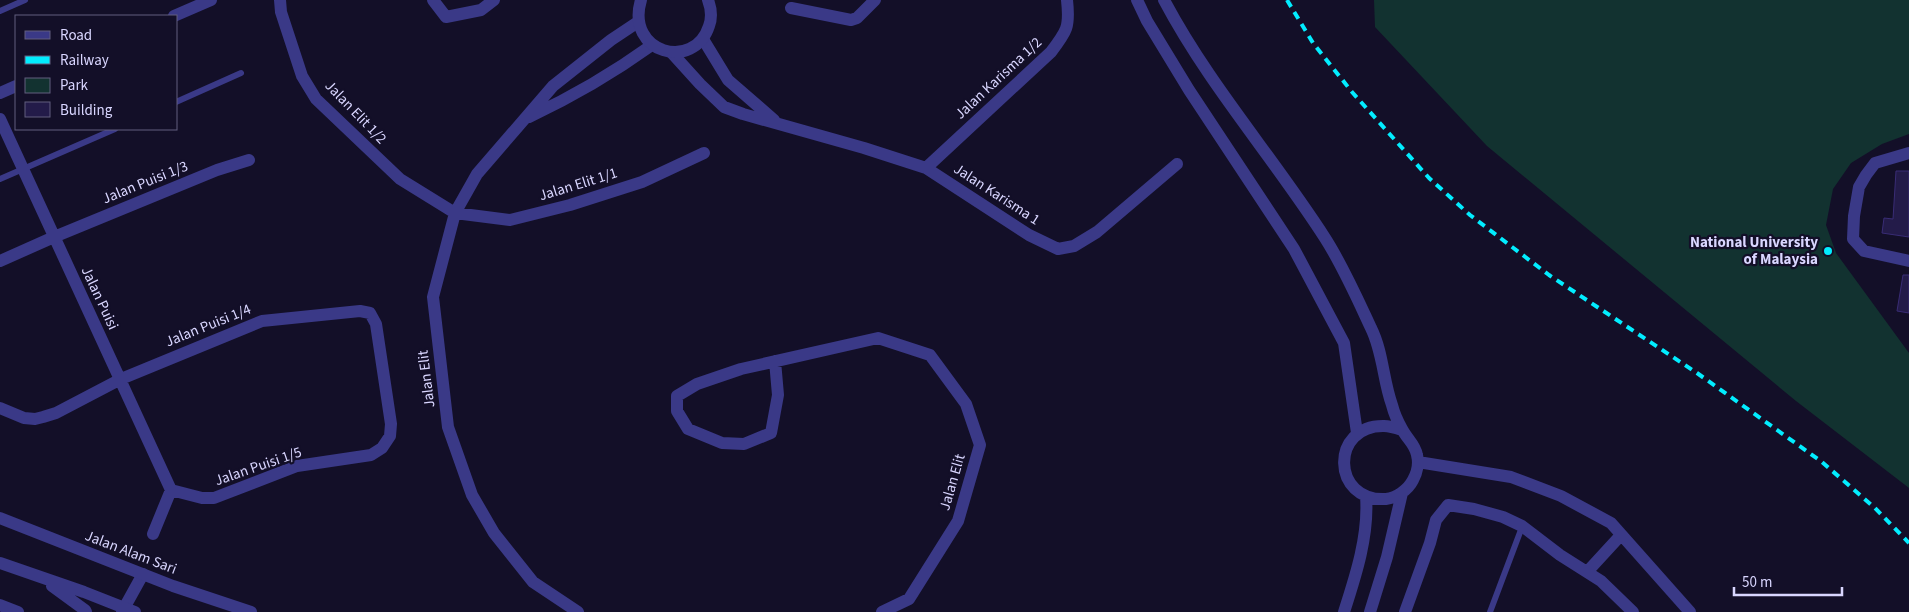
<svg xmlns="http://www.w3.org/2000/svg" width="1909" height="612" font-family="'Source Sans 3',sans-serif">
<rect width="100%" height="100%" fill="#130f28"/>
<path fill="#123230" d="M1374,0H1909V134L1882,144L1851,163L1833,189L1826,225L1836,253L1909,353V488L1796,401L1487,146L1375,27Z"/>
<path fill="#231b49" stroke="#392c75" d="M1896,171H1909V237L1882,233L1884,218L1893,219Z
M1903,275H1909V313L1897,311Z"/>
<g fill="none" stroke-linecap="round" stroke-linejoin="round">
<path stroke="#3a3987" stroke-width="6" d="M0,11L25,0
M176,102L241,73
M0,179L115,129
M1490,612L1522,527"/>
<path stroke="#3a3987" stroke-width="12" d="M280,0L281,12L302,76L316,99L400,179L455,213L510,220L570,205L642,182L704,153
M433,0L446,17L481,10L494,0
M1137,0L1147,21L1189,90L1294,249L1344,343L1357,433
M1164,0C1209,85 1273,157 1325,238C1343,266 1357,298 1371,328C1383,352 1383,380 1392,405C1394,413 1398,422 1402,429C1407,439 1415,444 1417,455C1419,463 1417,473 1413,480C1408,490 1396,498 1386,499C1331,502 1330,425 1384,426C1390,426 1396,428 1402,430
M791,8L851,20L857,18L875,0
M174,16L211,0
M703,39L728,80L774,120
M671,52L700,84L724,107L743,114L864,148L926,168L1029,235L1058,249L1074,246L1097,232L1177,164
M0,93L16,86
M529,117C572,97 613,73 652,45
M0,119L171,490
M1909,153L1875,163L1866,175L1859,187L1854,216L1853,239L1864,251L1909,261
M926,168L1051,52C1067,31 1070,27 1067,0
M0,261L54,237L217,170L249,160
M775,361L778,395L771,433L744,444L722,443L688,429L677,411V396L697,384L741,369L878,338L930,355L966,404L980,445L958,521L909,599L882,612
M0,408L24,418L35,419L43,417L56,413L121,379L262,321L360,311L370,313L376,324L391,424L390,436L382,448L371,455L297,466L214,498H202L171,490
M1418,462L1511,477L1561,496L1611,523L1690,612
M153,534L171,490
M1587,572L1621,535
M0,605L18,612
M122,612L143,574
M578,612L533,582L494,533L472,495L448,427L433,297L455,213L477,174L553,86L611,40L638,22
M1344,612C1356,575 1369,535 1366,496
M1370,612L1387,557L1402,493
M1405,612L1430,543L1436,520L1448,505L1474,509L1503,517L1522,526L1560,555L1601,581L1633,612"/>
<path stroke="#3a3987" stroke-width="12" d="M641,0C625,53 694,72 709,26C712,18 711,8 708,0
M0,518L173,586L251,612
M0,563L84,592L135,612
M52,586L85,610L86,612"/>
<path stroke="#02edff" stroke-width="4" stroke-dasharray="8 6" stroke-linecap="butt" d="M1287,0L1313,43L1352,92L1429,178L1470,215L1549,275L1697,373L1822,462L1875,508L1909,543"/>
</g>
<circle fill="#02edff" stroke="#130f28" stroke-width="2" cx="1828" cy="251" r="5"/>
<g text-anchor="middle" stroke-width="4.5" stroke-linejoin="round" paint-order="stroke">
<g font-size="15" fill="#d9d6ff" stroke="#130f28">
<text transform="translate(998 78) rotate(-43)" y="5">Jalan Karisma 1/2</text>
<text transform="translate(356 112) rotate(46)" y="5">Jalan Elit 1/2</text>
<text transform="translate(145 182) rotate(-22)" y="5">Jalan Puisi 1/3</text>
<text transform="translate(578 184) rotate(-17)" y="5">Jalan Elit 1/1</text>
<text transform="translate(997 194) rotate(33)" y="5">Jalan Karisma 1</text>
<text transform="translate(100 298) rotate(65)" y="5">Jalan Puisi</text>
<text transform="translate(208 325) rotate(-22)" y="5">Jalan Puisi 1/4</text>
<text transform="translate(426 379) rotate(-97)" y="5">Jalan Elit</text>
<text transform="translate(258 466) rotate(-19)" y="5">Jalan Puisi 1/5</text>
<text transform="translate(952 482) rotate(-74)" y="5">Jalan Elit</text>
<text transform="translate(131 552) rotate(21)" y="5">Jalan Alam Sari</text>
</g>
<g font-size="15" font-weight="bold" fill="#d9d6ff" stroke="#130f28" text-anchor="end">
<text x="1818" y="247">National University<tspan x="1818" dy="17">of Malaysia</tspan></text>
</g>
</g>
<rect x="15" y="15" width="162" height="115" fill="#130f28" stroke="#625f7e"/>
<rect x="25" y="31" width="25" height="8" fill="#3a3987" stroke="#625f7e"/>
<text x="60" y="40" font-size="15" fill="#d9d6ff">Road</text>
<rect x="25" y="56" width="25" height="8" fill="#02edff" stroke="#625f7e"/>
<text x="60" y="65" font-size="15" fill="#d9d6ff">Railway</text>
<rect x="25" y="78" width="25" height="15" fill="#123230" stroke="#625f7e"/>
<text x="60" y="90" font-size="15" fill="#d9d6ff">Park</text>
<rect x="25" y="102" width="25" height="15" fill="#231b49" stroke="#625f7e"/>
<text x="60" y="115" font-size="15" fill="#d9d6ff">Building</text>
<path d="M1734 587v8h108v-8" fill="none" stroke="#d9d6ff" stroke-width="2.5"/>
<text x="1742" y="587" font-size="15" fill="#d9d6ff" stroke="#130f28" stroke-width="4" paint-order="stroke">50 m</text>
</svg>
